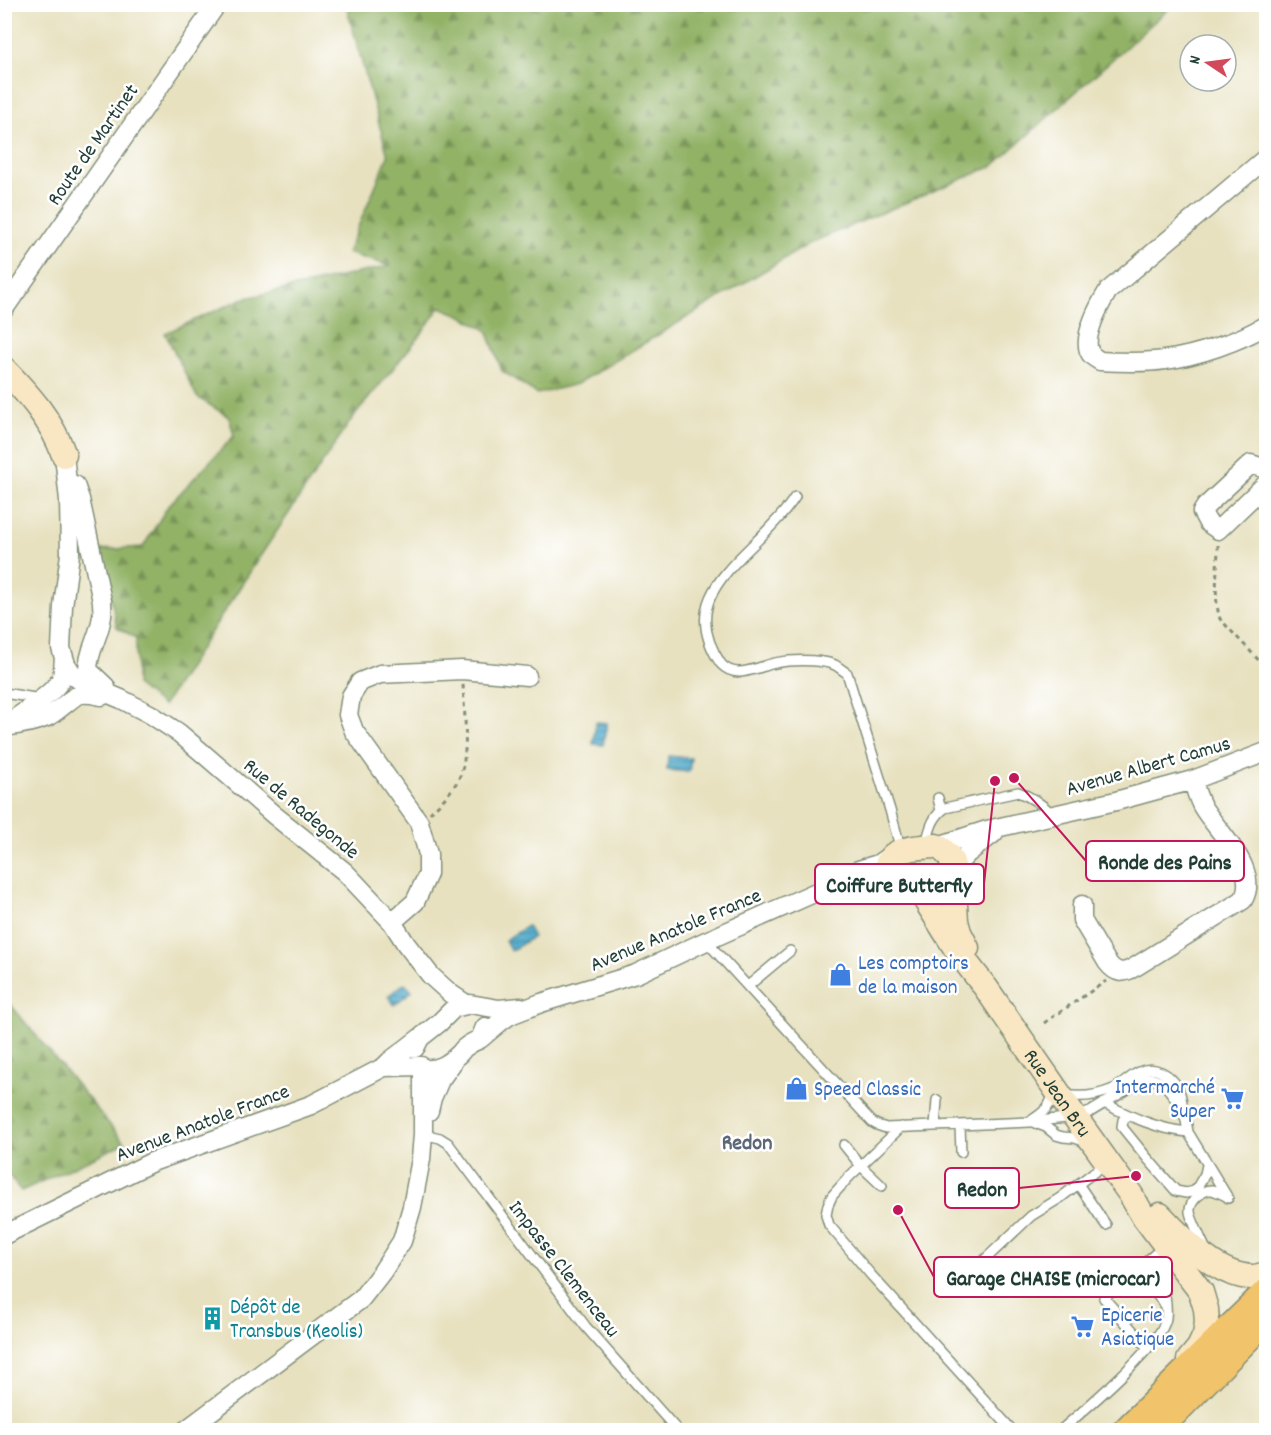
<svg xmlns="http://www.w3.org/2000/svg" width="1271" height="1435" font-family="Dekko,sans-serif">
<defs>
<pattern id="forest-firs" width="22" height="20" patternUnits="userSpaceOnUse" patternTransform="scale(1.5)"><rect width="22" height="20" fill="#92b266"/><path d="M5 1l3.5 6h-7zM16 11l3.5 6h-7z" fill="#779255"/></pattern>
<pattern id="water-rules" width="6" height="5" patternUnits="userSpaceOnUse" patternTransform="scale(1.5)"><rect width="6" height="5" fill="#4ba8c9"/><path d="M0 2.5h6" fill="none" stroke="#3e8aa4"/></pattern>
</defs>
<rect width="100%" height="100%" fill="#fff"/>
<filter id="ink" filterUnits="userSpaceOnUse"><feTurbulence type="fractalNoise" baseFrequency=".0167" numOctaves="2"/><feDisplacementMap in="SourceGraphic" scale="12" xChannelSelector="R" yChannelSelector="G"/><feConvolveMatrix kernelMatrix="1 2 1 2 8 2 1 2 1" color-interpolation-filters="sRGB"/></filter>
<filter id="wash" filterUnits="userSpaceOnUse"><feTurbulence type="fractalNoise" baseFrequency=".008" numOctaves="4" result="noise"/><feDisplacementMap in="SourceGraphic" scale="24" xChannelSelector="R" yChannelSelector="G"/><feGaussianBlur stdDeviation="1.35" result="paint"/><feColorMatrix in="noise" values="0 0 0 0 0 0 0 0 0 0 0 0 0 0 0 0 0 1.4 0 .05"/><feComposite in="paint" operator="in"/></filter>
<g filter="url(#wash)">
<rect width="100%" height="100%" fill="#e7e1bf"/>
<path fill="url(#forest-firs)" stroke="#58784d" stroke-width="1.5" d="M351,5V4L1173,5L993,166L812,242L577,384L537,394L502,371L487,330L460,315L440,307L418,338L351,420L259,558L163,706L136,685V638L117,627L101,550L143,547L168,506L234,436L229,417L197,397L165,333L242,299L390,266L347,253L388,156L347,8Z
M5,998L125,1143L21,1191L5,1170Z"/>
<path fill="url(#water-rules)" stroke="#35727e" stroke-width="1.5" d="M596,722L607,723L603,745L593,744Z
M668,756L691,758L689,772L667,770Z
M527,926L533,937L511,951L505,940Z
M405,983L412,991L394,1005L388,996Z"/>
</g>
<g filter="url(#ink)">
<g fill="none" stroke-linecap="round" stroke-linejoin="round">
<defs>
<path id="lane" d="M795,497C789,507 782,514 775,522C736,566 677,599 721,664C734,678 750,670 765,666C772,663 781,662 788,661C801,660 824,660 835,665C839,667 843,671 847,673L890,810L901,850
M4,693L41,699
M938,798L941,811
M926,844C930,829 932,817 945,808L1018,792C1032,797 1043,805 1053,815
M706,941L872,1122L877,1125L886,1128L1030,1122L1075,1117L1090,1112L1146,1078C1168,1078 1177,1102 1186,1119
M748,986L790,951
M1065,1095C1081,1098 1096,1096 1111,1090C1122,1086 1129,1077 1139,1072C1154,1064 1171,1075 1178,1088C1180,1092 1181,1098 1182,1102
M1104,1103C1131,1117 1157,1129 1188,1132
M1185,1115L1188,1132L1228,1198
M1127,1116L1123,1120L1122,1127L1148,1159L1176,1191L1186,1193L1195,1191L1205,1174L1207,1165
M1032,1120C1043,1113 1052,1106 1053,1092
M1035,1123L1046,1127L1056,1135L1063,1137L1075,1138L1086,1142
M935,1126L937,1100
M960,1126L961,1152
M901,1127L849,1177L832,1196L828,1205L826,1215L829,1225L871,1275L1012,1430
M423,1134L440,1138L448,1143L586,1327L677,1430
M844,1145L861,1166L882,1186
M1078,1184L1106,1225
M1205,1248C1202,1241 1191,1219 1190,1212C1189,1202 1202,1189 1212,1190C1217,1191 1222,1194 1226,1196
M1137,1270L1156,1253
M969,1279L976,1271L977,1267L1031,1216L1060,1198L1106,1163
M1148,1348L1104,1298L1135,1268L1166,1306
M1061,1430C1083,1411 1163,1344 1166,1318C1167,1310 1166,1302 1165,1295C1162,1282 1153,1268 1156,1255C1157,1251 1160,1247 1162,1243"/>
<path id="street" d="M1266,158L1108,291C1100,304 1083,335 1089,351C1091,356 1095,358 1100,361C1120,362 1145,363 1165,360C1196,356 1241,341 1266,325
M4,309L217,4
M64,455L69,500L70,554L63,606L61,648L66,664L74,676L83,683L121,699L150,714L179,733L206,756L274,815L345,872L392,922L406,944L431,976L451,994L466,1004
M1266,469L1251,464L1206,506L1202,512L1208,523L1218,530L1266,484
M75,485L80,499L102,601C102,606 103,611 102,616C100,635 88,651 88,670L106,687
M6,725C20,714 51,696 60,681C64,674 63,665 64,657
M4,727C19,725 33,723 47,717C57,713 74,694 82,694C88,693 96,695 102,696
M939,847L947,843L987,830L1116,801L1193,780L1266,752
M954,868L967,854L994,833
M845,876L858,870L878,864L892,854
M1082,905V920L1107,962C1116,974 1123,974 1135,967L1243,900C1261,869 1217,832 1202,806C1198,798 1195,789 1193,780
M392,922L415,902L428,874V854L419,822L354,731L348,715L351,696L360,682L380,674L462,670L527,676
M480,1039L499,1023L510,1015L541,1003L636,974L706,941L823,889L857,880L875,879L891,883
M415,1048L420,1038L439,1023L454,1008L470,1004L499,1009L521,1007
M384,1067L421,1066
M423,1069C438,1071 449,1064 460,1053C464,1049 461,1050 467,1046C471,1043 476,1041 480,1039L485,1027
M429,1111L432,1098L440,1080L453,1062
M4,1235L152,1162L311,1105L384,1067L390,1061L420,1038
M186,1430L361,1299L382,1272L402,1241L412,1207L421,1159L423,1134V1069"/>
<g id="secondary">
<path d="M4,369C30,396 51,419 64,455"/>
<path d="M936,846C949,851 962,871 946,882C934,890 904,887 891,883C874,849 913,847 936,846Z"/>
<path d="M953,873L956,921L959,932L967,948"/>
<path id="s1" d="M918,888L958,952L986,988L1075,1117L1131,1195L1142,1214L1201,1292L1206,1309L1207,1322L1205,1335L1199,1348L1189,1360"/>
<path d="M1160,1215C1183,1239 1217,1277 1253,1277C1257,1277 1262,1275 1266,1274"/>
</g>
<path id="primary" d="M1127,1430L1266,1293
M1157,1430L1266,1319"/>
</defs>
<use href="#lane" stroke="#838f7a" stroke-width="12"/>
<use href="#street" stroke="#838f7a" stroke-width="21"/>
<use href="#secondary" stroke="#838f7a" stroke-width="27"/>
<use href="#primary" stroke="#838f7a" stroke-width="30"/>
<path stroke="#838f7a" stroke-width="3" stroke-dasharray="4.5 4.5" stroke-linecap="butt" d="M1218,545C1218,569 1213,596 1220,619L1266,668
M430,813C441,802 456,788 461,773C469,749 464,710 463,684
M1044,1023L1106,981"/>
<use href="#lane" stroke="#fff" stroke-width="9"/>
<use href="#street" stroke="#fff" stroke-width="18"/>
<use href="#secondary" stroke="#f9e7c3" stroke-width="24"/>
<use href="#primary" stroke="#f1c36a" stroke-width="27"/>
</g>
</g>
<defs>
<symbol id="shop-bare" viewBox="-9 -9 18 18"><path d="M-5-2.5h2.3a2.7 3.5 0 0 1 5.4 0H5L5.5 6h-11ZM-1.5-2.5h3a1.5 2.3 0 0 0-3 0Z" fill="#3f7fe0" stroke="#fff" stroke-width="2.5" paint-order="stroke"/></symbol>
<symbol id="supermarket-bare" viewBox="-9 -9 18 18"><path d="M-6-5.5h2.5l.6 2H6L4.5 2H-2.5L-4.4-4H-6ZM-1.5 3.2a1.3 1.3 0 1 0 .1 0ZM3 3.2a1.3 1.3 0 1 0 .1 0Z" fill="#3f7fe0" stroke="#fff" stroke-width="2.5" paint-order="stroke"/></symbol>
<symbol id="building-bare" viewBox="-9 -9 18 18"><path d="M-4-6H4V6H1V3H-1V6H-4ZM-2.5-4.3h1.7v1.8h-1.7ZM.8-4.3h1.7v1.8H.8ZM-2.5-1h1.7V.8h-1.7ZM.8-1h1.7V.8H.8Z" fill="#0f9aa8" stroke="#fff" stroke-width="2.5" paint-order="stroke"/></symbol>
</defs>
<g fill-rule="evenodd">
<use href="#shop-bare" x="824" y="958" width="33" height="33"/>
<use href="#shop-bare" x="780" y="1072" width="33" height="33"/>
<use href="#supermarket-bare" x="1216" y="1082" width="33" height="33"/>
<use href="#building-bare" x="196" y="1302" width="33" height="33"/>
<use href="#supermarket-bare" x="1066" y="1310" width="33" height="33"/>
</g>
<g text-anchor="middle" stroke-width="5" stroke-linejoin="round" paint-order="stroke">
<g font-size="21" fill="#1f3d34" stroke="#fff">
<text transform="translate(92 144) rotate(-55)" y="7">Route de Martinet</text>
<text transform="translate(1148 765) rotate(-16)" y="7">Avenue Albert Camus</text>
<text transform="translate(302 808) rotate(40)" y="7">Rue de Radegonde</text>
<text transform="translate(675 929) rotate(-23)" y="7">Avenue Anatole France</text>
<text dy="7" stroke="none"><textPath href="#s1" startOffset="248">Rue Jean Bru</textPath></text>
<text transform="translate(202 1122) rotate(-21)" y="7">Avenue Anatole France</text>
<text transform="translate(565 1268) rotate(52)" y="7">Impasse Clemenceau</text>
</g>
<g font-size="21" fill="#366cbe" stroke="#fff" text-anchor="start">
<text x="858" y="969">Les comptoirs<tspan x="858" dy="24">de la maison</tspan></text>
<text x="1215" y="1093" text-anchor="end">Intermarché<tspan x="1215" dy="24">Super</tspan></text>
<text x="814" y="1095">Speed Classic</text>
<text x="1101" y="1321">Epicerie<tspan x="1101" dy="24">Asiatique</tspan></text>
</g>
<g font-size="21" fill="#0d838f" stroke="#fff" text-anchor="start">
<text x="230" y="1313">Dépôt de<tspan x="230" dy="24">Transbus (Keolis)</tspan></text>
</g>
<g font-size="22" font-weight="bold" fill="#5c6777" stroke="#fff">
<text x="747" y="1149">Redon</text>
</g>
</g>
<path fill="none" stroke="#c2185b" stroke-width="2" d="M1014 778L1086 861M995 781L984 884M1136 1176L1019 1188M898 1210L934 1277"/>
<g fill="#c2185b" stroke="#fff" stroke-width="2">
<circle cx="1014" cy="778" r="6"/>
<circle cx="995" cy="781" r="6"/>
<circle cx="1136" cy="1176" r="6"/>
<circle cx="898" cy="1210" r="6"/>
</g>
<g fill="#fff" stroke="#c2185b" stroke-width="2">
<rect x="1086" y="841" width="158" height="40" rx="6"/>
<rect x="815" y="864" width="169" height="40" rx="6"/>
<rect x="945" y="1168" width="74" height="40" rx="6"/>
<rect x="934" y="1257" width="238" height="40" rx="6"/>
</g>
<g font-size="22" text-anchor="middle" font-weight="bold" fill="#1f3d34">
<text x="1165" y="869">Ronde des Pains</text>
<text x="899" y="892">Coiffure Butterfly</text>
<text x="982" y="1196">Redon</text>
<text x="1053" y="1285">Garage CHAISE (microcar)</text>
</g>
<rect width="1271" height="1435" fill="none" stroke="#fff" stroke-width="24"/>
<g transform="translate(1208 63) rotate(283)"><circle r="28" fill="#ffffff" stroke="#a5b1ae" stroke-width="1.5"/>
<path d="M0-4.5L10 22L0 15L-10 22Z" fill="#d1495b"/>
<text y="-9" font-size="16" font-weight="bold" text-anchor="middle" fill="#1f3d34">N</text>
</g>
</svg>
